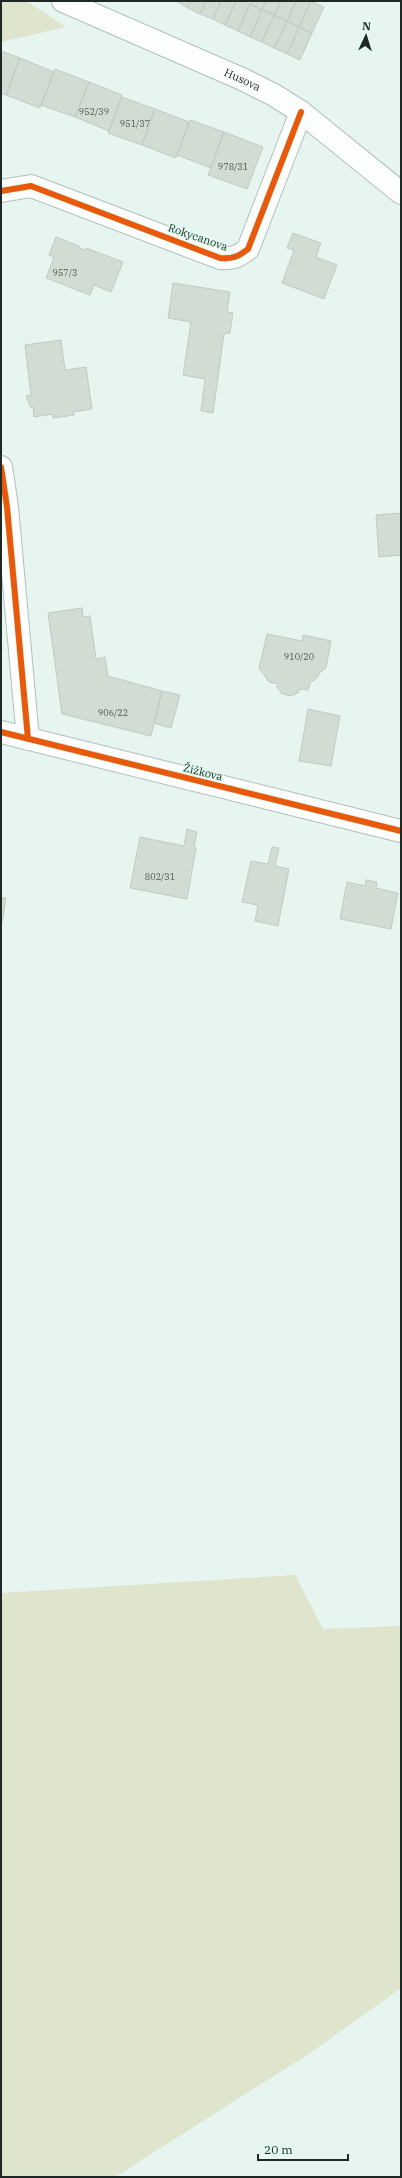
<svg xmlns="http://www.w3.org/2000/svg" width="402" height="2178" font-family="'IBM Plex Serif',serif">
<rect width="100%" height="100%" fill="#e6f5ef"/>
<path fill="#dfe4cc" d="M1,1H26L66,27L1,42Z
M295,1575L323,1629L401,1626V1988L310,2053L115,2177H1V1593Z"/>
<path fill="#d1ddd2" stroke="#c1cac4" d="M176,1H191L188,8Z
M191,1H206L200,14L188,8Z
M206,1H221L213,19L200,14Z
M221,1H236L225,25L213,19Z
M236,1H243L250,4L238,31L225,25Z
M251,1H266L262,10L250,4Z
M266,1H281L274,15L262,10Z
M281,1H296L287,21L274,15Z
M296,1H311L299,27L287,21Z
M311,1L324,7L312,33L299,27Z
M250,4L262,10L250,37L238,31Z
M262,10L274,15L262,42L250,37Z
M274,15L287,21L274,48L262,42Z
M287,21L299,27L287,54L274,48Z
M299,27L312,33L300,60L287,54Z
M1,51L20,58L6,95L1,93Z
M20,58L54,72L40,108L6,95Z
M55,69L89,82L75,117L41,105Z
M89,82L122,95L109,131L75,117Z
M122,97L155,109L142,145L108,133Z
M155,109L189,122L176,158L142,145Z
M190,120L224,132L211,168L177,155Z
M224,132L263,147L247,189L208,175Z
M293,233L321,243L316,257L337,265L324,299L282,283L294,250L287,248Z
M56,237L79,246V248L85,250L86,248L123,262L111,292L94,285L90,295L46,278L54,257L49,255Z
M173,283L230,292L227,312L233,313L230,333L224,334L213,413L201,411L205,379L183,375L191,322L168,318Z
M61,340L65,370L86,367L92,409L73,412L74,415L53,418V414L34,417L33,407L31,408L26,396L31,395L25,345Z
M401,513V555L379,557L376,515Z
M82,608L83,617L90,616L96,659L105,657L108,676L162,691L151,736L62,714L48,613Z
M267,634L302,641L303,635L331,641L326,668L319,673L318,677L310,683L308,690L299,689V692L292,696L282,694L277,687L278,684L269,682L259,668Z
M162,691L180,695L171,728L154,723Z
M308,709L340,716L331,766L299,761Z
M187,829L197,832L194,847L196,848L187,899L130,888L140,837L184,846Z
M272,847L279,848L275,866L289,869L278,926L255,921L258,905L242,902L251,861L268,864Z
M366,880L377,882L376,888L398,893L391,929L340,919L347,882L365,886Z
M1,898H6L2,923H1Z"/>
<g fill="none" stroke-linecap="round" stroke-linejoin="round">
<defs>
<g id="minor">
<path id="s1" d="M63,1L242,79L274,95L301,112L401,193"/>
<path d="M1,191L31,186L220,258C232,259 238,257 248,249L301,112"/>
<path d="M1,467L7,507L28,739"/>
<path d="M1,732L401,831"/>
</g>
</defs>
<use href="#minor" stroke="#b3bfba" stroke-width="24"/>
<use href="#minor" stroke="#fbfefd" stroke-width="22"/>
<defs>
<path id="cycleway" d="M1,191L31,186L220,258C232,259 238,257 248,249L301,112
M1,467L7,507L28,739
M1,732L401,831"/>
</defs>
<use href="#cycleway" stroke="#e0fbf0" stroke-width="8"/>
<use href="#cycleway" stroke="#e8590c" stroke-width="6"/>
</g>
<g text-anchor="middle" stroke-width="3" stroke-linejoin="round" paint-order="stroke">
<g font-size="9" fill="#4b5550">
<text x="94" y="115">952/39</text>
<text x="135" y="127">951/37</text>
<text x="233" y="170">978/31</text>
<text x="65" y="276">957/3</text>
<text x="299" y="660">910/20</text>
<text x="113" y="716">906/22</text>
<text x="160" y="880">802/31</text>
</g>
<g font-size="11" fill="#1e2824" stroke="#e0fbf0">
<text dy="4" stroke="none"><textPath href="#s1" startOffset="196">Husova</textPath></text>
<text transform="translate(198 237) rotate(19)" y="4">Rokycanova</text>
<text transform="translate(203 772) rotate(14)" y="4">Žižkova</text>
</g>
</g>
<rect width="402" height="2178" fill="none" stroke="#1e2824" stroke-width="4"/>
<g transform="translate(366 36) rotate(4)" stroke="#e0fbf0" stroke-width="3" paint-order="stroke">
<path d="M0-3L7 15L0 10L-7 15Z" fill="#1e2824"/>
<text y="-6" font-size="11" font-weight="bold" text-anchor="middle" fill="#1e2824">N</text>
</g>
<path d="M258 2154v6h90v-6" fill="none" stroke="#1e2824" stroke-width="2"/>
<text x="264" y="2154" font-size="12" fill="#1e2824" stroke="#e0fbf0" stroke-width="3" paint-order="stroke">20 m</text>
</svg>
